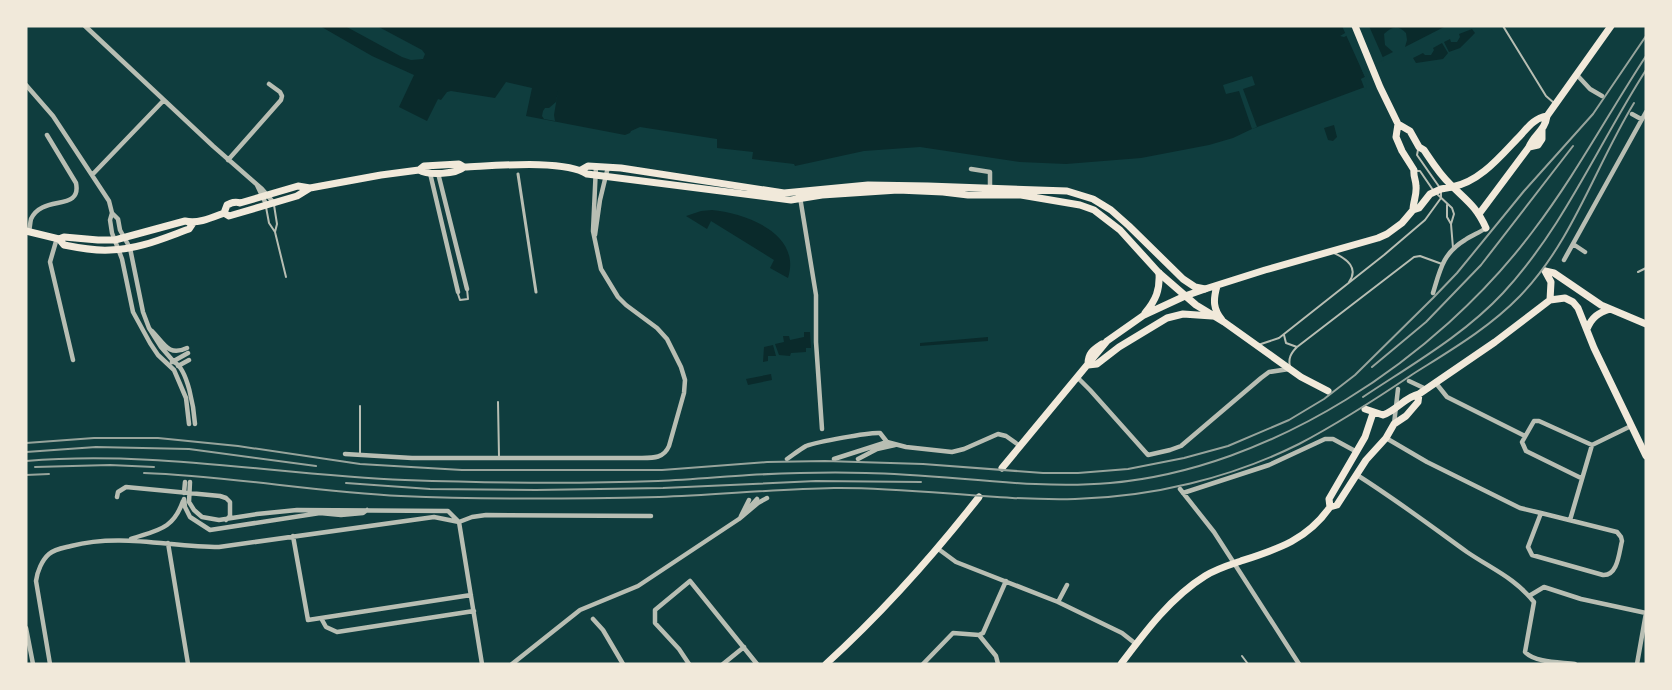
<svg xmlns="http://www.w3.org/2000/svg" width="1672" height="690" font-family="Raleway,sans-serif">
<rect width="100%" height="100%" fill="#0f3d3e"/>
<path fill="#0a2a2b" d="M320,26H1357L1340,36L1344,37L1368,26H1446L1405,47L1407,40L1406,33C1398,25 1392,26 1384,34L1385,45L1393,52L1361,68L1365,77L1361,79L1365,87L1252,129L1233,138L1209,145L1141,158L1066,164L1020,162L920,147L864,151L795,166L794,164L752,159L753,152L717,148V139L640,127L631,131L630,133L625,135L526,116L532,88L506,82L495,98L451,91L447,92L441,100L438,99L427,121L399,107L414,75L372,56Z
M1472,29L1475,33L1460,48L1449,52L1444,42L1450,39L1451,42H1457L1460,37L1459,34Z
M1442,43L1448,53L1443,59L1416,63L1413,58L1423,53L1425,55H1431L1434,50L1433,48Z
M1334,125L1337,137L1333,141L1328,140L1324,128Z
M712,210C746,213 802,234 788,278L770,268L774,260L711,221L707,229L686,216L701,211Z
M804,332H810L811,348H806V352L791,353L790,356L779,355L775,344L784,342L783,336H789L790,340L804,337Z
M988,337V341L920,346V343Z
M773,345L776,356H768V361L763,362L764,347Z
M771,374L772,380L748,385L746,379Z"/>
<path fill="#0f3d3e" d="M345,26H377L422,50L425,54L423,59L411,60L402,57Z
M1342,26H1369L1384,60L1364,69L1367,77L1364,80L1367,87L1365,90L1361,79L1365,77Z
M1252,76L1255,85L1243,89L1257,127L1252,129L1239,91L1226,94L1223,85Z
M558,91L554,115L555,121L544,119L542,116L543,111L545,108H549L556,102Z"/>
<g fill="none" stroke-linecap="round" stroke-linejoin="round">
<path stroke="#b8beb3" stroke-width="2" d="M1503,26L1546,96L1554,103
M1418,150L1417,155L1440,188
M1415,171H1420L1433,190
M1436,193L1452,208L1454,214L1451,224L1453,248
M274,205L277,224L275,232
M1447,205V217L1451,224
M266,207L269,223L275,232L286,277
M1334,253C1347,259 1359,268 1349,282
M1638,272L1646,268
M458,294L460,300L468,299L467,289
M1284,335L1286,343L1297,347
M1258,345L1279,338L1384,255L1425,220L1441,198V192
M1290,367C1288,358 1291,353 1297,347L1414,257L1420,256L1442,264
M498,402L499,457
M360,455V406
M1242,656L1248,664"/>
<path stroke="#b8beb3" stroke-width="3" d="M518,174L536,292"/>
<path stroke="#b8beb3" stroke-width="4.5" d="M85,26L213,146L262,189L273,202
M1577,75L1590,89L1602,96
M26,85L53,116L109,201L112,213L110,220L112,233L122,259L133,312L150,343L158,355L174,370L186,398L189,424
M1632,114L1641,119
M228,160L281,100L282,96L280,92L269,84
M971,169L990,172V188
M430,173L458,292
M438,173L467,289
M92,175L164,100
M257,185L266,204
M800,197L816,295V342L822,429
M112,213L118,219L120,230L130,248L143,312L149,328L161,347L174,362C188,369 194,409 195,424
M29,231C30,228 30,223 31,219C42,194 82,212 76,183L47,135
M595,235L600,200L608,167
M57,238L50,262L73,360
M1573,244L1585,252
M1564,260L1646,112
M1433,293C1440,270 1443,253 1465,240C1472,235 1479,233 1486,228
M152,331C164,343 168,357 187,348
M172,362L188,353
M178,366L189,360
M1077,377L1090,390L1148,455L1170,450L1181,446L1261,378L1269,372L1289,369
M1409,381L1426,389
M1435,382L1447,397L1525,436
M1394,424L1398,389
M1386,438L1427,462L1520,508L1541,513
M345,454L412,458H642C654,458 664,458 669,446L684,393L685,380L681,367L667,339L657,328L626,305L618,297L601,269L593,231L596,166
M787,459C793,455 799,450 806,446C817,442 869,432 880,433L887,442
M834,459L887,442L906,447L952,452L964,449L998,434L1006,436L1020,446
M858,459L877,449L895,445
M1357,475C1395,499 1431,526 1467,552C1492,569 1515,578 1534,602L1525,652C1536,663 1560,662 1575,664
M1581,478L1526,451L1522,442L1534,421H1539L1592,445L1631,426
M190,482L189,502L194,510L202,517L219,520L257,514L297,510L448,511L459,522L482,664
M1180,489L1214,532L1299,664
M184,493L185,482
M1183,493L1269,465L1325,439H1333L1357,452
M117,497L118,492L126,487L220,496L226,498L230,502V516L226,520
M184,499L185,507L190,517L210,530L320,513L341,515L363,513L367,510
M748,509L757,499
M1541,513L1617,532L1621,537L1622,541C1619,552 1618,576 1603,575L1532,555L1528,547Z
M741,516L749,500
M1570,520L1592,445
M459,522L472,517L486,515L651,516
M293,536L308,620L471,595
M131,539C157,530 173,530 183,501
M168,543L188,664
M937,548L956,562L1058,602L1122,633L1136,644
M1529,596L1544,587L1581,599L1646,613
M1058,602L1067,585
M321,618L326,627L337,632L474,611
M593,619L603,630L623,664
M26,628L33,664
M979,635L983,633L1006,581
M50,664L36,581C37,572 42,560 49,554C55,549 63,548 71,546C120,533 170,547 219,547L434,517L459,522
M512,664L580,610L638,586L739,519L758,503L767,498
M689,664L679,649L655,623V610L690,581L757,664
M723,664L744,647
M923,664L953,633L979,635L996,656L998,664
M1637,664L1646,613"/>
<path stroke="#f1e9da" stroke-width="7" d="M1529,147L1538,145L1542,139V130
M1452,187C1479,182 1499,158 1517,139C1527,129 1532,119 1547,116
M1479,214L1529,147C1534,134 1545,131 1547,116L1611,26
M1145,313C1156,300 1160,290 1159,273
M1088,364C1088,353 1093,350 1102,344
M1088,365L1097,364L1119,347L1167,318L1183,314L1212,316
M1002,468L1107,341L1144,315L1185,296L1205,289
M826,664C882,613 932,557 979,497"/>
<path stroke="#f1e9da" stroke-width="7" d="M1355,26L1380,87L1398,124L1396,137L1402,151L1414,170C1413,176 1416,180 1416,186C1417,195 1413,202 1413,210
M1398,124L1410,131L1419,147L1424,150C1432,162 1440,175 1451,185C1467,201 1476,206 1486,228
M419,170C429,176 456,174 464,167
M581,170L588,166L621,168L784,193L868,185L928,186L1067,191L1093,199L1111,210L1129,226L1183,279L1195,287L1205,289L1265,270L1378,238L1387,234L1402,223L1413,210L1419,208L1430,194L1441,189L1452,187
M224,213L227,205C231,203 235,201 240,203L298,186L310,188
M26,231L59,239L64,237L98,240H115L185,221C198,224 211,218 224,213L229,216L297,196L310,188L381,175L419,170L424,166L459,164L464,167C492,166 565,159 587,174L791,200L822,195L898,190L943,192L968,195H1021L1080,205L1094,210L1120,230L1159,273L1196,305L1224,322L1301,377L1328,391
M59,239L64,245C79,248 95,251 110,250C137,250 164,238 189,229L193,223
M1545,271L1554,273L1601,305L1646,324
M1217,286C1213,300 1213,309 1222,320
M1550,300L1565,298L1573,302L1578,308L1594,348L1646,456
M1587,329C1592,317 1598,313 1610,309
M1365,409L1383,415C1397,410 1405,397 1419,394L1495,342L1550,300L1551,282L1545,271
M1330,507L1329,499L1365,437L1373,413
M1121,664C1145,632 1171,597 1205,576C1216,569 1229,565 1241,561C1278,549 1307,540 1330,507L1337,505L1366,460L1386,438L1394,424L1406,416L1418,402L1419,394"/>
<path stroke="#97a49c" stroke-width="2" d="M1372,367L1426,322L1481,265L1573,146
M1363,397C1411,365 1464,335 1503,293C1564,227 1598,145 1646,70
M26,443L94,438H158L238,446L360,464L462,470H662L767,462L825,461L923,464L1043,473H1078L1128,469L1184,458L1228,446L1289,420L1324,399L1355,375L1433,298L1457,273L1524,191L1593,114L1646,36
M26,452L96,447L189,449L316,466
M26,461C153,450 278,475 405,480C489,483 574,484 658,481C688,480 718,477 749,475C788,473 827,472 866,473C947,474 1028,490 1110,483C1271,469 1437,359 1533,231C1575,176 1608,114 1646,56
M35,467L110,465L154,467
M144,473C230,476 315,492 401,496C487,500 573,499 659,497C717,495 775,489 834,488C914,487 994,501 1075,499C1152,497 1231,478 1299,444C1339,423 1376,399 1413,374C1451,350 1489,328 1520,296C1573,241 1595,167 1634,103
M26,475L49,474
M346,483L430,489L536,490L663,488L816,481L921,482"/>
</g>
<rect width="1672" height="690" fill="none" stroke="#f1e9da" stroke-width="55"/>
</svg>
